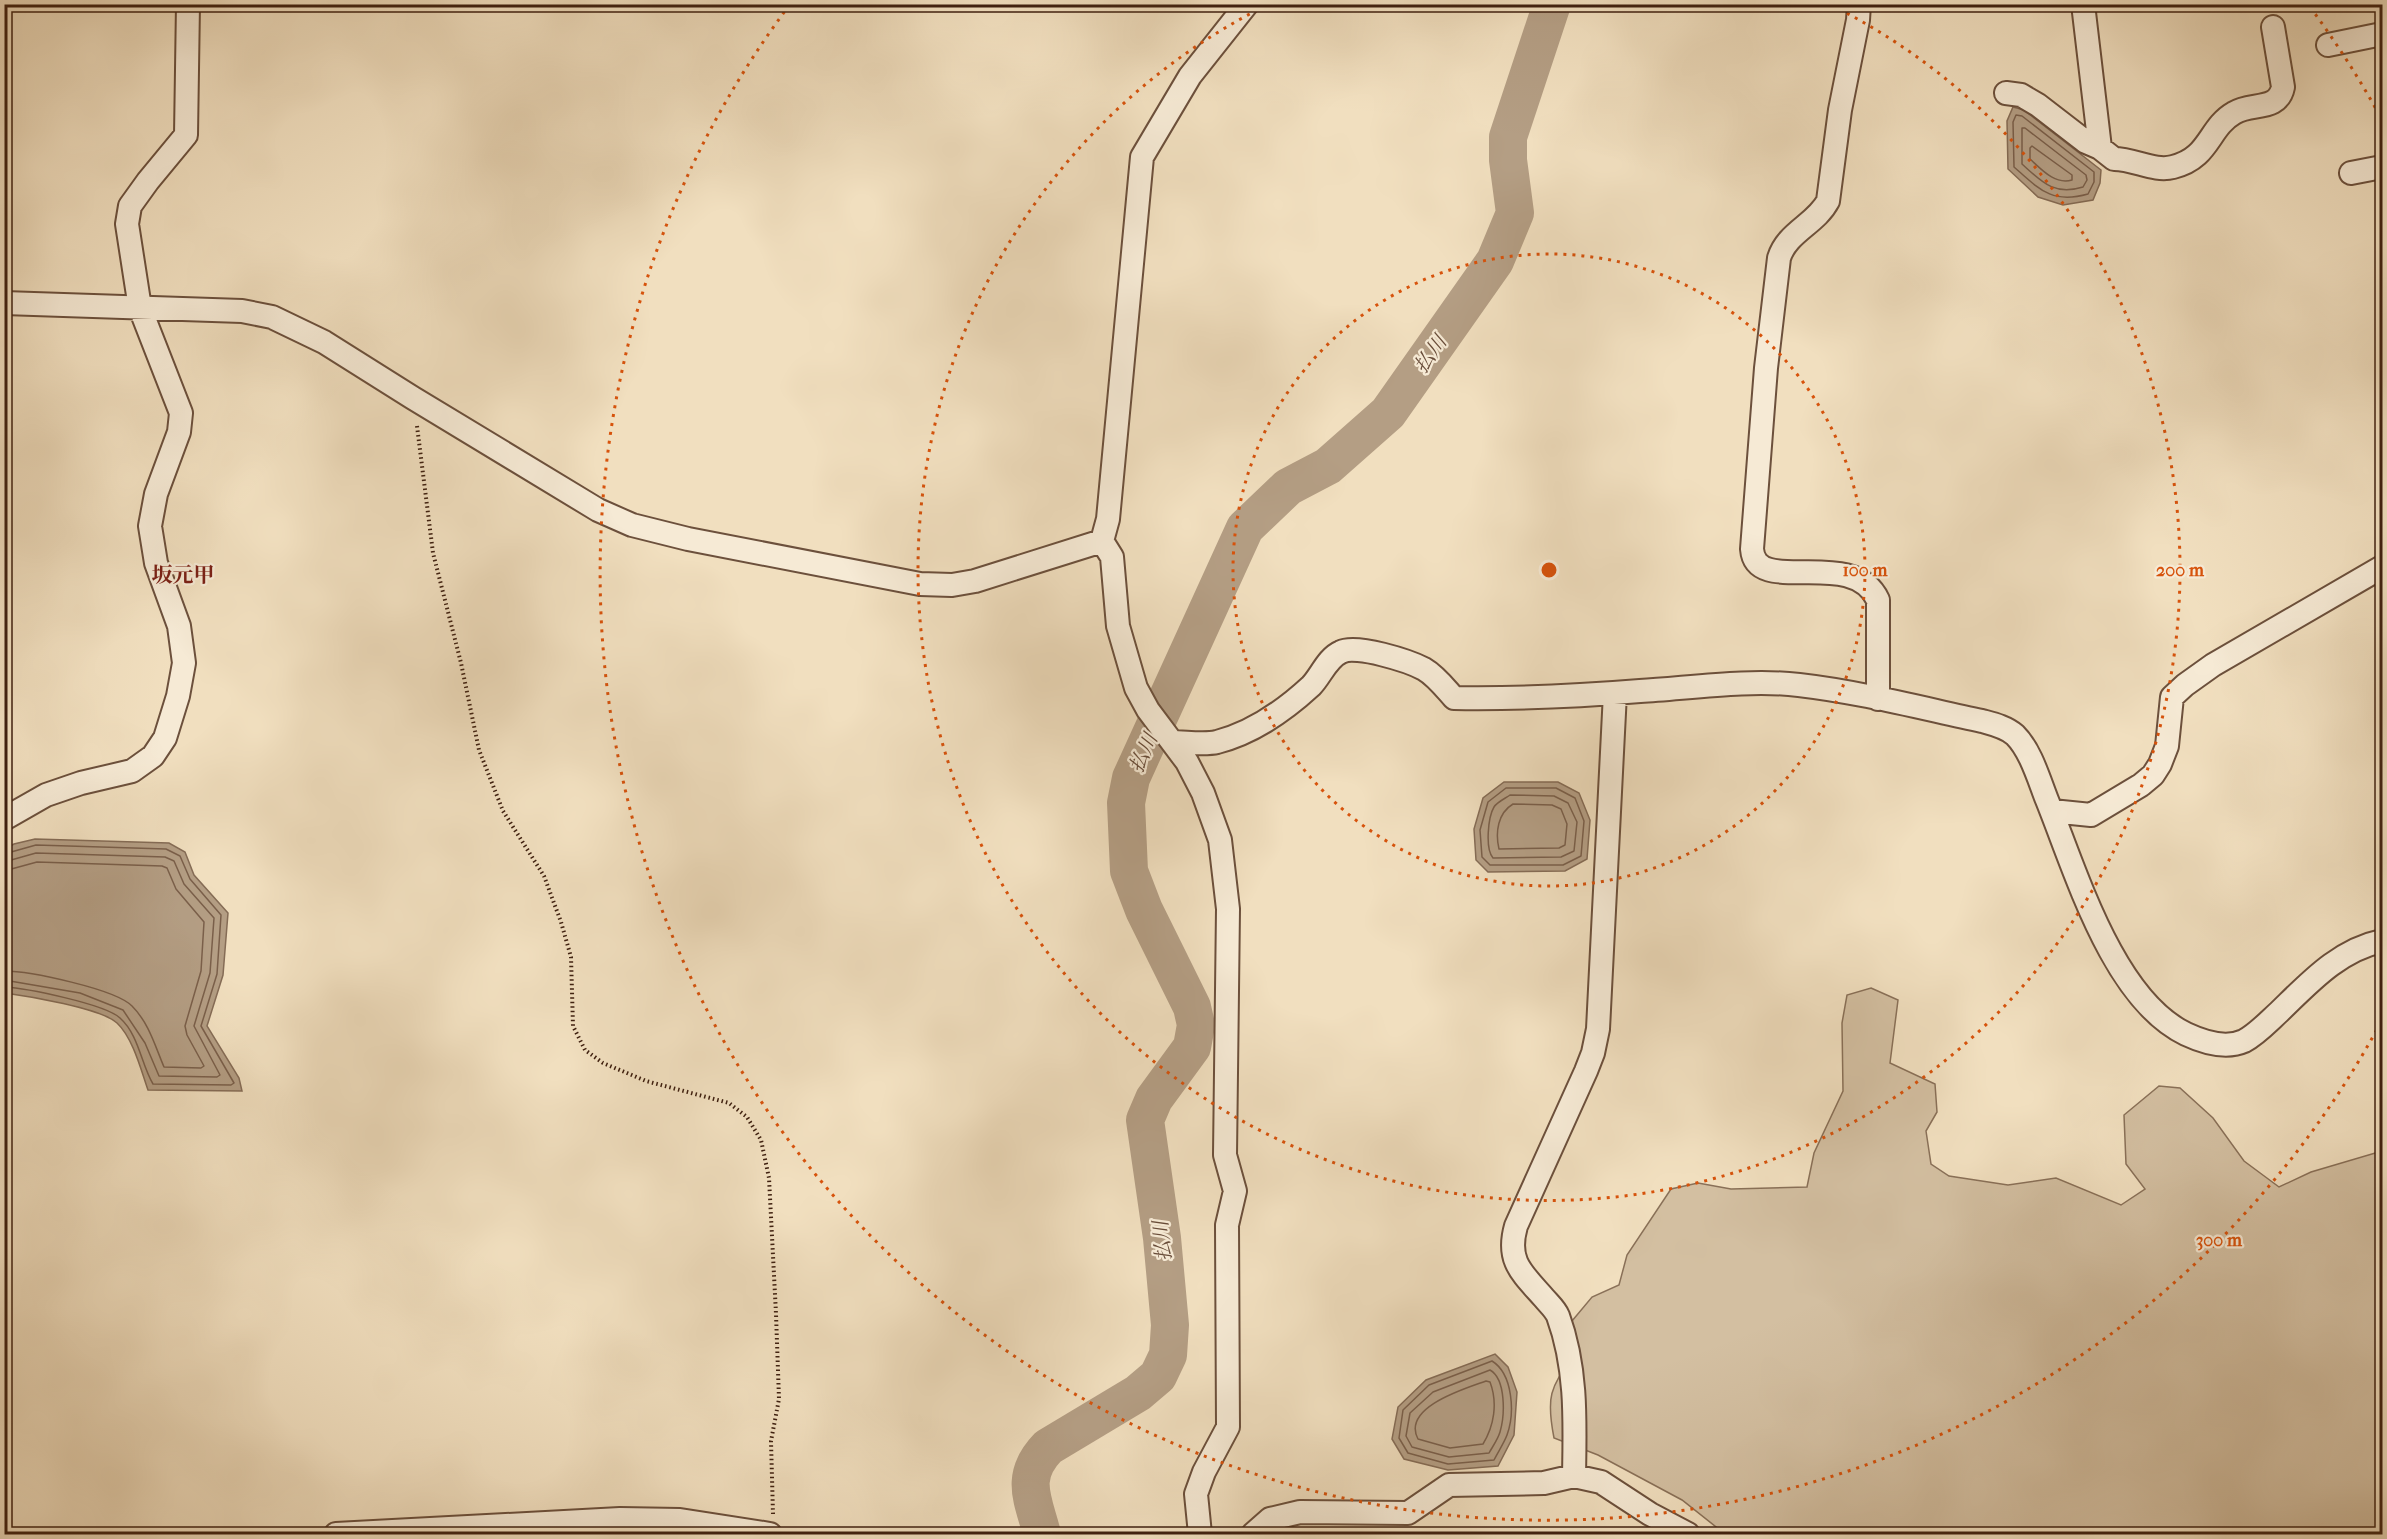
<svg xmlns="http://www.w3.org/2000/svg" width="2387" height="1539" font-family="'IM FELL French Canon','Noto Serif JP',serif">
<rect width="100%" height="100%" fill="#f1dfbf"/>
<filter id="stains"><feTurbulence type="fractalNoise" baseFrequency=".00333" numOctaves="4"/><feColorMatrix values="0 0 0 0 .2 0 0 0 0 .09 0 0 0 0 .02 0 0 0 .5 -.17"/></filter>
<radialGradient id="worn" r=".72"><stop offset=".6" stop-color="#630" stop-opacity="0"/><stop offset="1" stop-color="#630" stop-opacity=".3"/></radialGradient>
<path fill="#d3bfa1" stroke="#897058" stroke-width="1.5" d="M1871,988L1898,1000L1890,1063L1935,1084L1937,1112L1926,1131L1931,1164L1949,1176L2008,1185L2056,1178L2121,1205L2145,1189L2126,1164L2124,1115L2159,1086L2180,1088L2213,1118L2244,1161L2279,1187L2311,1172L2382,1151V1534H1725L1682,1500L1598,1455L1554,1438C1545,1392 1552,1387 1577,1350L1572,1321L1592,1297L1619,1285L1627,1255L1671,1189L1698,1183L1731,1189L1807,1187L1814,1153L1843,1091L1842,1023L1847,995Z"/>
<path fill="#b49e84" stroke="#856c56" stroke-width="1.5" d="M2013,107L2024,110L2101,170L2100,183L2093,200L2063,205L2038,197L2008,169L2007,121Z
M1504,782H1558L1579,793L1590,820L1587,859L1565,871L1488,872L1476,860L1474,829L1483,798Z
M35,839L169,843L185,852L194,875L228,913L223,975L207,1026L239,1078L242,1091L148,1090C141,1070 133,1038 117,1023C101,1008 27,996 5,993V849L14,844Z
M1495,1354L1508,1367L1517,1392L1514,1435L1498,1466L1448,1470L1404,1459L1392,1439L1398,1407L1426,1380Z"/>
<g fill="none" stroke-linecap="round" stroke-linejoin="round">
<path stroke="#7a5f4a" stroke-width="1.5" d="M2016,115L2022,116L2094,172V182L2088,194C2052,204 2040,190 2014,167L2013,122Z
M2022,128H2025L2086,175L2087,180L2083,187C2054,196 2042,182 2022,164Z
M2032,146L2072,175V180C2055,185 2042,170 2030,159V148Z
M1506,788H1556L1575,798L1584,821L1581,856L1563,865H1490L1482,857L1480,830L1488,802Z
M1510,795L1554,796L1568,803L1577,822L1574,851L1561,857L1493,858C1485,849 1488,817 1494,807C1497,802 1506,798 1510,795Z
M1513,804L1552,805L1561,809L1567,824L1565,845L1559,848L1499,849C1495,832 1498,813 1513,804Z
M4,854L36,845L166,849L180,856L190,879L221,915L217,974L201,1026L234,1083L231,1085L153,1084C141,1064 139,1035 120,1018C105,1004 26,988 4,987
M4,862L36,853L165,857L174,861L184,884L214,918L210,973L194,1026L220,1075L217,1077L159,1076L145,1043L123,1010L80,993L4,980
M4,871L37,862L162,866L167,868L176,889L204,922L201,971L185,1026L187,1035L204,1066L201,1068L164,1067C155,1046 149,1023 132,1006C115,989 30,971 4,971
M1492,1361C1513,1374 1515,1413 1507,1435C1504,1443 1498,1452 1494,1460L1448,1464L1408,1453L1399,1438L1403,1410L1429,1385Z
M1490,1370C1506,1379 1505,1415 1500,1432C1498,1439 1493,1446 1489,1453L1449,1457L1412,1447L1406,1436L1410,1413L1433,1392Z
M1486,1381L1490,1382C1498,1403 1494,1426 1483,1444L1450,1448L1418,1439C1401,1407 1467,1388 1486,1381Z"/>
<path stroke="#b49e84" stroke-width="38" d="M1042,1534C1033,1499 1019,1477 1048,1447L1138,1393L1158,1376L1168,1355L1170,1325L1162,1238L1145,1120L1154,1099L1192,1047L1196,1025L1192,1007L1144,910L1129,871L1126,803L1131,778L1245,528L1288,487L1328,466L1388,413L1495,261L1515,213L1508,160V137L1552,4"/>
<defs>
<path id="street" d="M1859,4L1858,20L1840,110L1828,201C1816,224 1787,232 1779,258L1766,368L1752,549C1756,598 1852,545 1878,600V699
M2083,4L2100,148
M2328,45L2382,34
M2006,93L2021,95L2038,105L2086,142L2100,148L2114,159C2135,159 2154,172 2173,167C2210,158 2208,128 2234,113C2251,102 2278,112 2283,87L2273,27
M2351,173L2382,167
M4,303L242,311L272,317L324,342L413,398L598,510L632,525L688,539L920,584L952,585L975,581L1102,541L1108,519L1142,157L1190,76L1247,4
M1102,541L1112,557L1118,626L1136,688L1148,710L1187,762L1203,793L1220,840L1228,909L1225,1155L1235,1191L1227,1225L1228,1427L1204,1472L1196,1494L1200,1534
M1172,742C1186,742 1204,745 1217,742C1252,733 1285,710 1311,686C1321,676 1327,658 1341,652C1356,644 1409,661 1424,669C1436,676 1445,688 1454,698C1516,699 1579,696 1640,691C1690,688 1749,679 1799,685C1860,692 1921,708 1982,721C1993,724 2006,727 2015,735C2031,751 2039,780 2047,800C2076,872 2113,999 2186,1034C2203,1042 2226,1049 2244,1041C2257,1034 2268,1022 2279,1012C2310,982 2339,950 2382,941
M2052,811L2091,815L2141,785L2153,775L2160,764L2167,746L2172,697L2185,685L2213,665L2382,567
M4,819L46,795L81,783L132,771L153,756L165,738L178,696L184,663L179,626L156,563L150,526L156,494L179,432L181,413L140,308L127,224L130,206L148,181L186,135L188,4
M1574,1476C1575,1421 1577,1368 1558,1316C1555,1309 1549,1304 1544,1298C1522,1273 1506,1261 1516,1226L1586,1071L1593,1053L1598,1029L1615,693
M336,1534L620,1519L680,1520L770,1534
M1253,1534L1270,1519L1300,1512L1408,1513L1449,1485L1544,1483L1574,1476L1601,1482L1650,1514L1688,1534"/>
</defs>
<use href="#street" stroke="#6c503c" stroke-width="26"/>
<path stroke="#3f2010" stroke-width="4" stroke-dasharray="1.5 3" stroke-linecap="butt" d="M417,426L433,553L461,663L479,750L503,811L544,876L561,922L571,957L573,1026L585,1050L603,1063L646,1081L729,1103L747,1117L761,1140L769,1178L776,1314L779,1399L771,1441L773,1514"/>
<use href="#street" stroke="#f6ead5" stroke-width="22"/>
</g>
<g fill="none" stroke="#d7530c" stroke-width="3" stroke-dasharray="3 6">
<circle cx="1549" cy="570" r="316"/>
<path d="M1831 5A631 631 0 1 1 1267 5"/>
<path d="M2381 1022A947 947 0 1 1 788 7M2310 7A947 947 0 0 1 2381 118"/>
</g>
<g text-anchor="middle" stroke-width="4.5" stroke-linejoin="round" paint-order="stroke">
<g font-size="20" font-style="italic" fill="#684c39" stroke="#f6ead5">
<text transform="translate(1430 354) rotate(-55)" y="7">払川</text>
<text transform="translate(1143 753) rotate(-66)" y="7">払川</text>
<text transform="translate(1162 1241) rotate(-96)" y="7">払川</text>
</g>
<g font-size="21" font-weight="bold" fill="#7a1f14" stroke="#f6ead5">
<text x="183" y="582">坂元甲</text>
</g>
</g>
<circle cx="1549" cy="570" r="9" fill="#d7530c" stroke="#f6ead5" stroke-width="3"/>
<g font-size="18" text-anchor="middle" font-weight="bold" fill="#d7530c" stroke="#f6ead5" stroke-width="4.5" stroke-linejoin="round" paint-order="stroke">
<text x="1865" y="576">100 m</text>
<text x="2180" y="576">200 m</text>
<text x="2219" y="1246">300 m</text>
</g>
<rect width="2387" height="1539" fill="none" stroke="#f1dfbf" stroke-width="24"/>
<rect x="6" y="6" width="2375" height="1527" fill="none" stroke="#3f2010" stroke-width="3"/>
<rect x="12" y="12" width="2363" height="1515" fill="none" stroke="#3f2010" stroke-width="1.5"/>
<rect width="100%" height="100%" filter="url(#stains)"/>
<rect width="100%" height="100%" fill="url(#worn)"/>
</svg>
